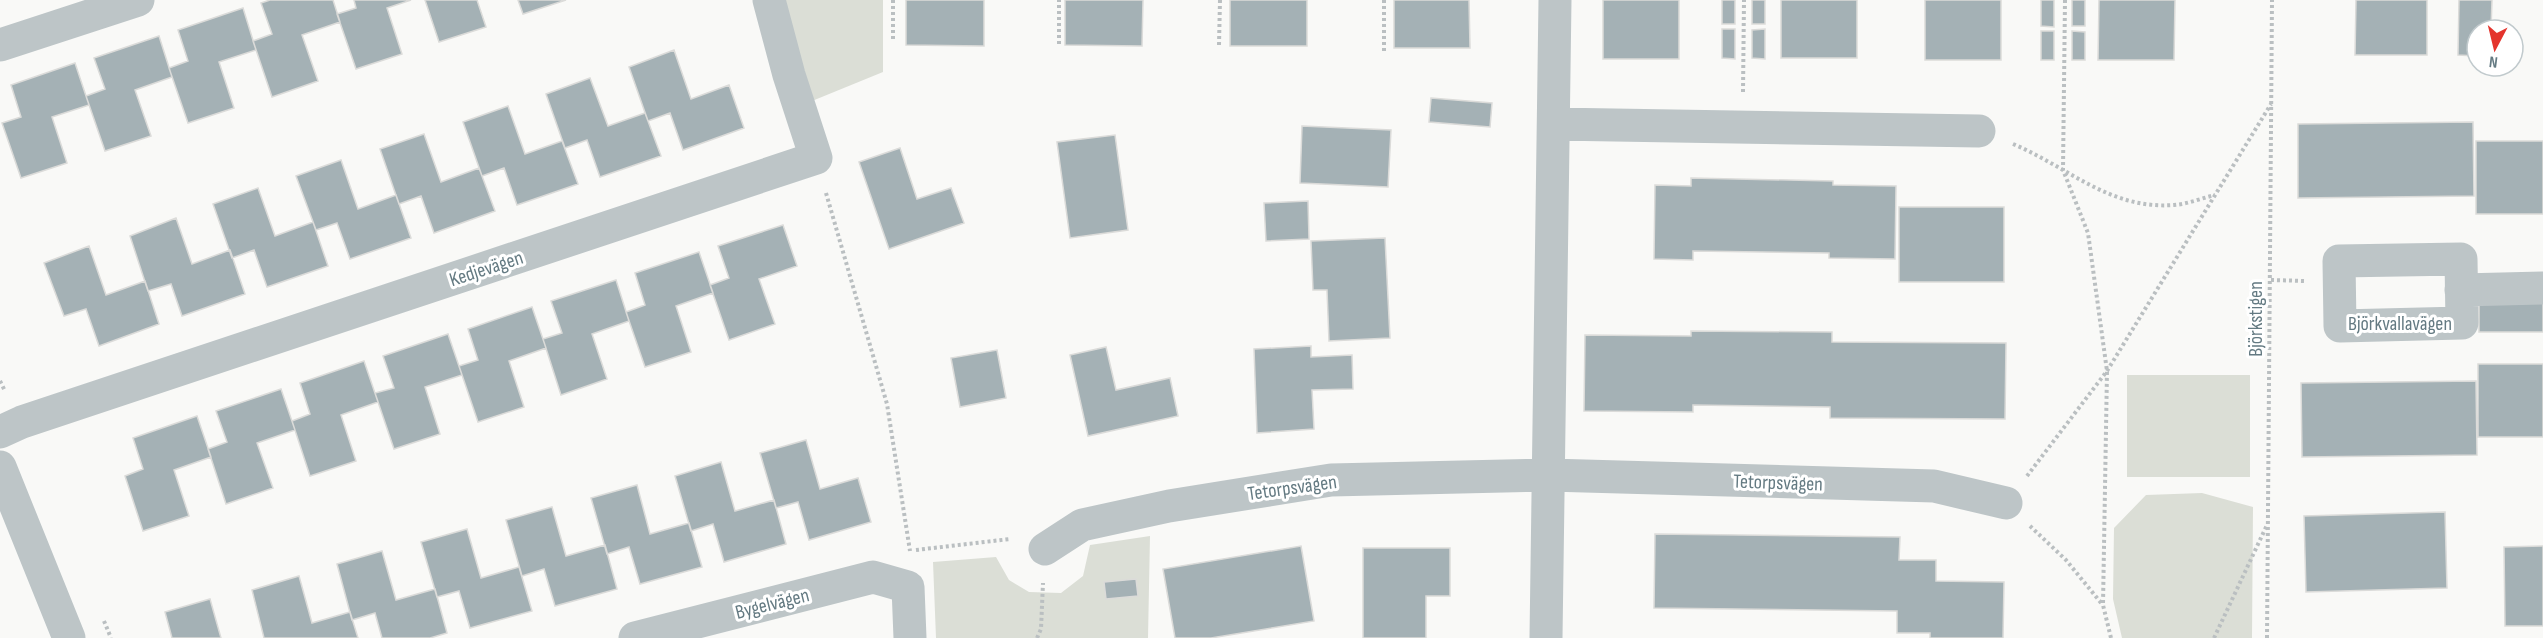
<svg xmlns="http://www.w3.org/2000/svg" width="2543" height="638" font-family="'Sofia Sans Condensed',sans-serif">
<rect width="100%" height="100%" fill="#f9f9f7"/>
<path fill="#dbded6" d="M775,0H883V72L812,101Z
M2127,375H2250V477H2127Z
M2202,493L2253,507L2252,638H2122L2113,599L2114,528L2146,495Z
M1150,536L1148,638H936L933,562L996,557L1009,580L1029,592L1061,593L1083,576L1090,545Z"/>
<path fill="#a4b1b5" stroke="#dbdbd9" stroke-width="1.5" d="M270,0H333L340,22L302,35L318,81L272,97L253,41L272,34L261,3Z
M354,0H411L387,8L402,54L356,69L337,14L356,8Z
M425,0H477L486,27L439,42Z
M518,0H566L523,14Z
M906,0H984V46L906,45Z
M1065,0H1143L1142,46L1065,45Z
M1230,0H1307V46H1230Z
M1394,0H1469L1470,48H1394Z
M1603,0H1679V59H1603Z
M1722,0H1735V24H1722Z
M1752,0H1765V24H1752Z
M1781,0H1857V58H1781Z
M1925,0H2001V60H1925Z
M2041,0H2054V27L2041,26Z
M2072,0H2085V26H2072Z
M2099,0H2175L2174,60H2098Z
M2356,0H2427V55H2355Z
M2459,0H2492L2491,30H2477V56L2458,55Z
M243,8L256,50L219,62L234,108L188,123L169,68L188,61L178,30Z
M1722,29H1735V59L1722,58Z
M1765,29V59L1752,58V30Z
M2041,31H2054V60H2041Z
M2072,31L2085,32V60H2072Z
M159,36L172,77L135,90L151,136L105,151L86,96L105,89L94,58Z
M674,50L691,99L729,85L744,128L683,150L670,113L648,121L629,67Z
M75,63L89,105L52,117L67,163L21,178L2,123L21,117L11,85Z
M590,78L608,126L645,113L661,156L600,177L587,140L565,148L546,94Z
M1431,98L1492,103L1490,127L1429,122Z
M508,106L525,154L562,141L578,184L517,205L504,168L482,176L463,122Z
M2473,122L2474,196L2298,198V124Z
M1302,126L1391,130L1388,187L1300,183Z
M424,134L441,182L479,168L495,211L434,233L421,196L399,204L380,149Z
M1115,135L1128,230L1070,238L1057,142Z
M2476,141H2543V214H2476Z
M900,148L917,199L951,188L964,223L889,249L859,162Z
M341,160L358,209L396,195L411,238L350,259L337,223L316,230L296,176Z
M1691,178L1833,181V185L1896,186L1895,259L1829,258V253L1693,251V260L1654,259L1655,185L1691,186Z
M258,188L275,236L313,222L328,266L267,287L254,250L232,258L213,204Z
M1308,201L1309,239L1266,241L1264,203Z
M1899,207H2004V282H1899Z
M176,218L192,264L230,250L245,294L182,316L171,284L148,291L130,236Z
M783,225L797,266L759,279L775,324L729,340L710,285L729,278L718,246Z
M1385,238L1390,338L1329,341L1327,290H1313L1311,241Z
M89,246L106,295L145,281L159,324L99,346L86,309L64,316L44,263Z
M699,252L713,293L676,306L691,352L645,367L626,312L645,305L635,273Z
M616,280L629,321L592,334L607,379L561,395L543,339L562,333L551,301Z
M2543,302V332H2479V303Z
M532,307L546,348L509,361L524,407L478,422L459,366L478,360L468,329Z
M1691,331L1832,332V342L2006,343L2005,419L1830,418V407L1693,405V412L1584,411L1585,335L1691,336Z
M448,334L462,375L425,387L440,434L394,449L375,393L394,388L383,356Z
M1311,346V357L1352,355L1353,389L1312,390L1314,429L1257,433L1254,349Z
M1106,347L1116,390L1170,378L1178,416L1088,436L1070,355Z
M997,350L1006,398L960,407L951,358Z
M364,361L378,402L341,415L356,461L310,476L292,421L310,414L300,383Z
M2478,364H2543V437H2478Z
M2476,381L2477,455L2302,457L2301,383Z
M281,389L295,430L257,443L273,488L226,504L208,449L227,442L216,411Z
M197,416L211,457L174,470L189,516L143,531L125,476L143,469L133,438Z
M806,440L820,489L858,478L871,522L809,540L798,502L776,508L760,453Z
M721,462L735,511L774,500L786,544L724,562L713,524L691,531L675,476Z
M637,485L650,534L689,523L702,567L640,584L629,547L607,554L591,498Z
M552,507L566,556L605,545L617,589L555,606L544,569L522,576L506,520Z
M2445,512L2447,588L2306,592L2304,516Z
M467,529L481,578L519,567L532,611L470,628L459,591L437,597L421,542Z
M1655,534L1900,537L1899,560H1936V581L2004,582L2003,638H1930V633H1897V611L1654,608Z
M1301,546L1314,621L1211,638H1175L1163,569Z
M2543,546V626H2505L2504,547Z
M1363,548H1450V596H1426V638H1363Z
M382,551L396,600L435,589L447,633L430,638H382L375,613L352,620L337,564Z
M299,576L312,623L350,612L358,638H264L252,590Z
M1136,579L1138,596L1106,599L1104,582Z
M210,599L221,638H172L165,612Z"/>
<g fill="none" stroke-linecap="round" stroke-linejoin="round">
<path stroke="#babfc1" stroke-width="4" stroke-dasharray="3 3" stroke-linecap="butt" d="M893,0V41
M1384,0V53
M2065,0L2063,170L2088,233L2107,371L2103,605L2111,638
M1059,44V0
M1219,45L1220,0
M1743,92L1744,0
M2013,144C2068,167 2110,210 2174,205C2188,204 2202,198 2215,195
M826,193L887,404L910,551
M2271,280L2305,281
M0,381L5,391
M2027,476L2107,371L2271,104
M2030,526L2066,560L2102,604
M916,550L1010,539
M104,621L111,638
M1037,638L1041,629L1043,583
M2214,638L2267,525
M2267,638L2272,0"/>
<path stroke="#bdc5c7" stroke-width="33" d="M0,45L138,0
M1554,124L1979,131
M2461,259L2462,323L2340,326L2339,261Z
M2461,290L2543,288
M0,432L22,422L816,158L789,75L769,0
M0,467L69,638
M1045,549L1082,525L1169,506L1331,480L1549,475L1934,486L2006,503
M635,638L873,577L908,587L910,638
M1546,638L1555,0"/>
</g>
<g text-anchor="middle" stroke-width="6" stroke-linejoin="round" paint-order="stroke">
<g font-size="20" fill="#647a82" stroke="#fff">
<text transform="translate(486 268) rotate(-18)" y="7">Kedjevägen</text>
<text transform="translate(2255 319) rotate(-90)" y="7">Björkstigen</text>
<text x="2400" y="330">Björkvallavägen</text>
<text transform="translate(1778 482) rotate(2)" y="7">Tetorpsvägen</text>
<text transform="translate(1292 487) rotate(-8)" y="7">Tetorpsvägen</text>
<text transform="translate(772 603) rotate(-14)" y="7">Bygelvägen</text>
</g>
</g>
<g transform="translate(2495 48) rotate(187)"><circle r="28" fill="#ffffff" stroke="#c1cacd" stroke-width="1.5"/>
<path d="M0-4.5L10 22L0 15L-10 22Z" fill="#e4342d"/>
<text y="-9" font-size="16" font-weight="bold" text-anchor="middle" fill="#647a82">N</text>
</g>
</svg>
